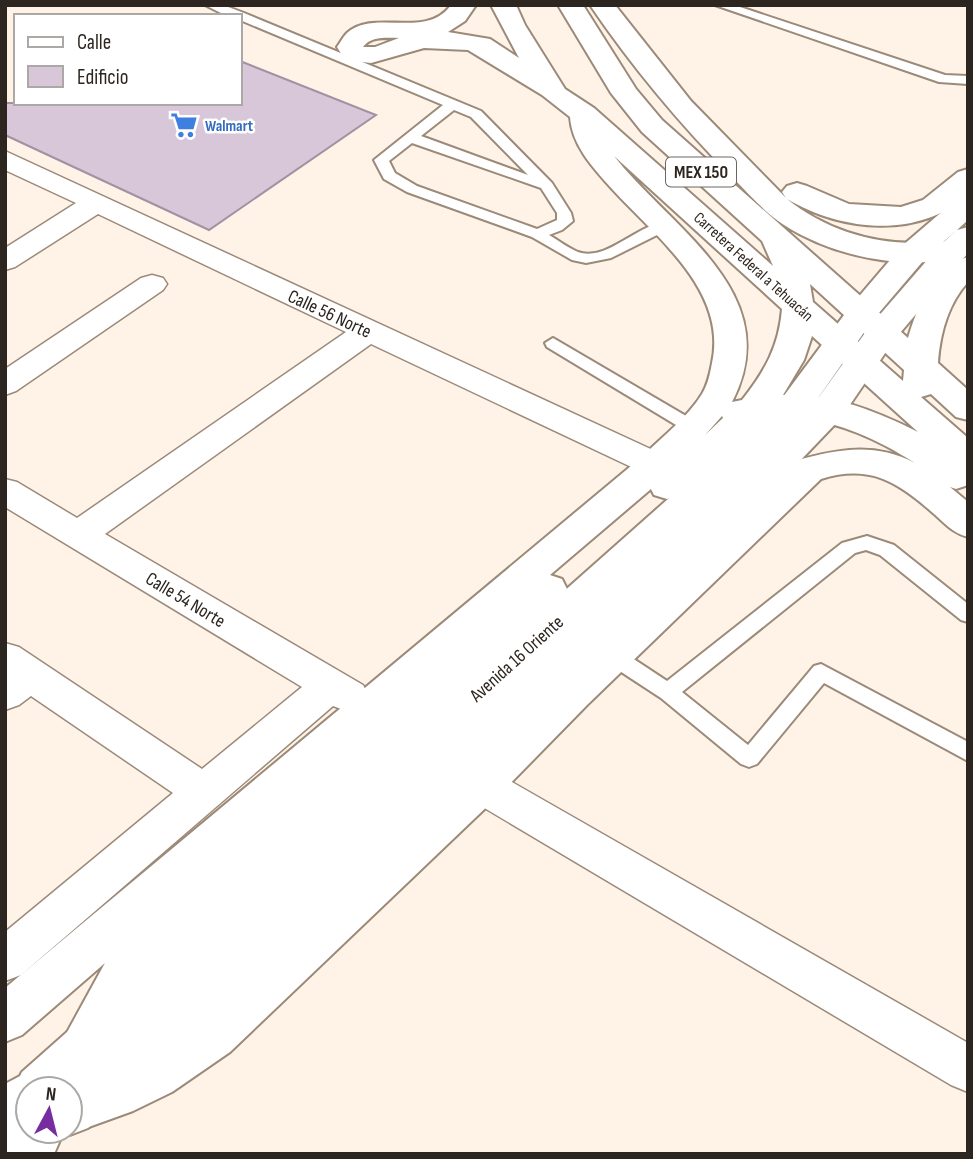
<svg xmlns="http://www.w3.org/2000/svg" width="973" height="1159" font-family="'Sofia Sans Condensed',sans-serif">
<rect width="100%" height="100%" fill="#fff3e8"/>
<path fill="#d8c6d9" stroke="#a291a2" stroke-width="2" d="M240,61L376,115L209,230L5,135V103H240Z"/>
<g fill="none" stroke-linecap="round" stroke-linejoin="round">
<defs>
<path id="lane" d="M205,5H223L244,13L481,111L552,183L571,213L573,221L562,230L549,235C558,240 568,248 578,252C609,263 643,217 670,224L673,227L611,258L586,263L572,260L532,237L407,192L384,179L374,160L443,105L240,20V16H227ZM454,110L471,117L528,175L421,136ZM412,143L541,188L557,213V220L537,229L417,186L395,173L389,161Z
M715,5H734L945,75L968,76V84L939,82Z
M553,338L698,423L701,427L698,431H686L547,347L545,343Z
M867,536L894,545L968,604V622L961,620L880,555L866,550L855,553L682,692L748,745L814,666L821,664L968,742V761L824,683L757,764L749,767L741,764L661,698L606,662L603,656L606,650L613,648L620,650L667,681L842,543Z"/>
<path id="street" d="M5,151L668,457L673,465L668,473L656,477L644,473L371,344L105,534L363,685L369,696L363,707L349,712L333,706L21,975L5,981V932L173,793L31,696L19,705L5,710V643L19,647L202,769L302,687L5,507V479L17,482L77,518L346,332L98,214L15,267L5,270V248L76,203L5,170Z
M152,275L163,278L167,284L163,290L16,391L5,395V369L141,278Z
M481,768L496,773L968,1043V1092L951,1085L466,797L460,785L466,773Z"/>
<path id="secondary" d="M968,195V220L924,260L872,321L811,408L870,326L942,243L957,230L968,227V253L894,340L841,418L773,489L474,772L88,1128L70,1135L60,1131H70V1089H28V1130L5,1141V1084L20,1076L22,1072L783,397L850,307L902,246L958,198Z"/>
<path id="primary" d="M451,5H476L465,21L448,32L490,39L519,58L491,5H516L525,25L565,89L594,108L773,266L762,241L642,132L611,93L558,5H583L636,89L662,120L908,338C917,307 934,265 968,257V282C948,304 940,334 938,363L968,390V420L956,417L931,394L921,397L968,438V485L956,489L950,487L968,502V537C952,533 945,523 933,513C897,481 869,464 821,479L587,705L496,798L230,1052L172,1092L133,1111L72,1133L67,1131H70V1089H36L105,963L22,1035L5,1042V988L643,456C662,437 688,417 702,394C708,384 710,374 712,363C728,291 656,237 613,190C594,169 572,146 570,117L542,95L468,50L424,48L371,63L345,60L337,47C340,43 343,37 347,33C374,8 426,40 451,5ZM399,38L375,47H363C371,36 387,38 399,38ZM614,156L782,309C779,346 765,371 742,400L732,402C788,294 671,229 614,156ZM810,284L904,370L903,381L813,302ZM812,336L918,432C876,411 831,393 783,395L804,360ZM722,416L723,418L705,435ZM797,417C841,423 877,439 915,463C875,442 837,449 795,461L557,681L466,772L196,1018L136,1058L95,1076L141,990L178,941L562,599L567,589L562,579L550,575L651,489L654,495L667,499L680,495L763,419Z
M590,5H615L691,101L786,198L782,192L787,186L797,183L807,186L849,204L901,207L923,200L958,172L968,169V194C919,240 841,231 787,199C823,228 869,243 915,243C931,244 948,239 964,243L968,251L964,257C905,271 834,257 784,225C764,212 749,194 733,178C680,124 632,67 590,5Z
M28,1110V1131H64L54,1154H5C5,1137 11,1116 28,1110Z"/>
</defs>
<use href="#lane" stroke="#9c8a79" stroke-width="4"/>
<use href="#street" stroke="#9c8a79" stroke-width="3"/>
<use href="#secondary" stroke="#9c8a79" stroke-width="4"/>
<use href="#primary" stroke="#9c8a79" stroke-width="4"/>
<use href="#lane" fill="#fff" fill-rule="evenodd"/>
<use href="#street" fill="#fff" fill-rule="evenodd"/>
<use href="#secondary" fill="#fff" fill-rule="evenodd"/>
<use href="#primary" fill="#fff" fill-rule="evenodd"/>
</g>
<defs>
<symbol id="supermarket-bare" viewBox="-9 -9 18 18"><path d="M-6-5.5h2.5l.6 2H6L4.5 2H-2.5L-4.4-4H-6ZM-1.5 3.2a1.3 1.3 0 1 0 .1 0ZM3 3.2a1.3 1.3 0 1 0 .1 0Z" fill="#3f7fe0" stroke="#fff" stroke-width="2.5" paint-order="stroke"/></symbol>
</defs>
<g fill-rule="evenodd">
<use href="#supermarket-bare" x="165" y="106" width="38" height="38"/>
</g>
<g text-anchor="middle" stroke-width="5" stroke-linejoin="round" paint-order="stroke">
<g font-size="16" font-weight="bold" fill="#366cbe" stroke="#fff" text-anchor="start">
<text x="205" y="131">Walmart</text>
</g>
<g font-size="16" fill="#2d251f" stroke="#fff">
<text transform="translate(754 266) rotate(42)" y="6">Carretera Federal a Tehuacán</text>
</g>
<rect fill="#fff" stroke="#6c6662" stroke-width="2" x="666" y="157.5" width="70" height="29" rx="5"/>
<g font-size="18" font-weight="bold" fill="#2d251f">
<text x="701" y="178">MEX 150</text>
</g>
<g font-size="19" fill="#2d251f" stroke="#fff">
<text transform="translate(330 313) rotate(25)" y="7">Calle 56 Norte</text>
<text transform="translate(186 599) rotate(31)" y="7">Calle 54 Norte</text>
<text transform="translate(516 658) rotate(-42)" y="7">Avenida 16 Oriente</text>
</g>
</g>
<rect width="973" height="1159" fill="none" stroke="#2d251f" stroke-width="14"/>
<rect x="14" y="14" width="228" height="91" fill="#ffffff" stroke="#aba8a5" stroke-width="2"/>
<rect x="28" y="37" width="35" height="10" fill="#ffffff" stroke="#aba8a5" stroke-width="2"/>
<text x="77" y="49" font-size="21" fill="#2d251f">Calle</text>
<rect x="28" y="66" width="35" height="21" fill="#d8c6d9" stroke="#aba8a5" stroke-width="2"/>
<text x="77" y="84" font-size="21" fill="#2d251f">Edificio</text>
<g transform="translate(49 1110) rotate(7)"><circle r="33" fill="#ffffff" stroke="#aba8a5" stroke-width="2"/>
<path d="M0-5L12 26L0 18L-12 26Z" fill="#772c9f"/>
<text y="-10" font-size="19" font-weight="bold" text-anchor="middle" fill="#2d251f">N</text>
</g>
</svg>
